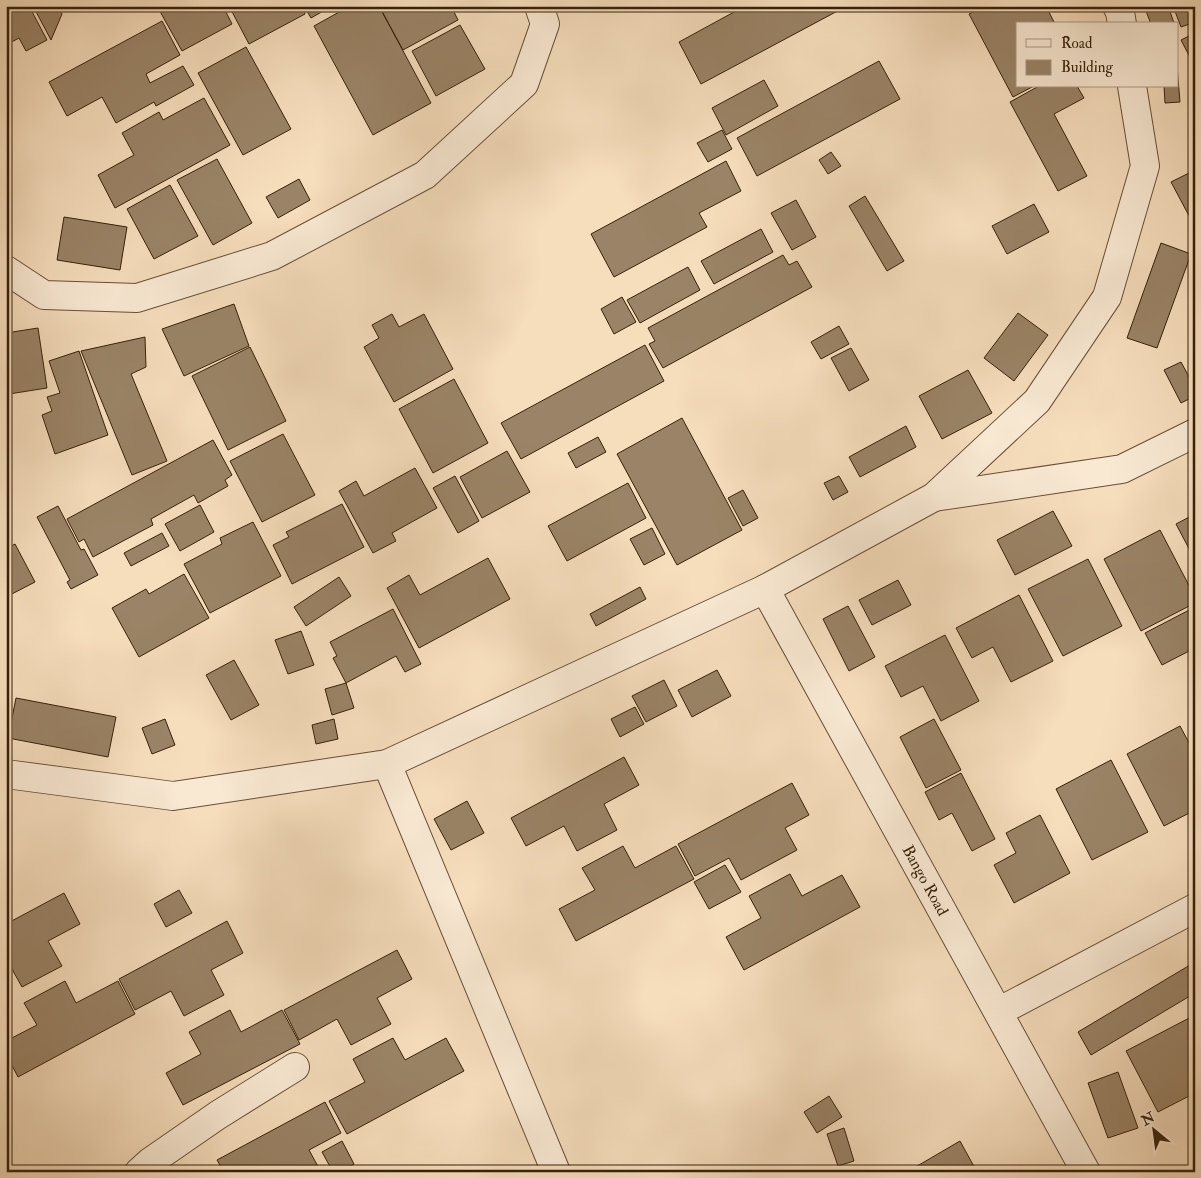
<svg xmlns="http://www.w3.org/2000/svg" width="1201" height="1178" font-family="'IM FELL Double Pica',serif">
<rect width="100%" height="100%" fill="#f6ddbc"/>
<filter id="stains"><feTurbulence type="fractalNoise" baseFrequency=".004" numOctaves="4"/><feColorMatrix values="0 0 0 0 .2 0 0 0 0 .09 0 0 0 0 .02 0 0 0 .5 -.17"/></filter>
<radialGradient id="worn" r=".72"><stop offset=".6" stop-color="#630" stop-opacity="0"/><stop offset="1" stop-color="#630" stop-opacity=".3"/></radialGradient>
<path fill="#9a8366" stroke="#372109" d="M6,6H29L47,40L26,51L19,38L6,45Z
M33,6H58L62,14L51,40Z
M157,6H223L232,24L182,51Z
M229,6H301L305,14L249,44Z
M304,6H332L311,18Z
M350,6H379L431,103L373,135L314,26Z
M379,6H401L403,10L411,6H451L458,20L403,50Z
M745,6H845V7L701,84L679,42Z
M983,6H1046L1055,24H1017V86H1034L1013,97L969,14Z
M1144,6H1168L1174,23L1151,24Z
M1173,6H1195V22L1181,27Z
M162,21L180,55L146,74L150,83L183,66L194,85L156,106L154,102L116,123L102,97L67,116L49,82Z
M460,25L485,69L436,96L412,51Z
M1195,33V67L1181,40Z
M246,47L291,129L243,155L198,73Z
M879,61L900,99L757,176L737,138Z
M1177,66L1180,102L1165,103L1164,86H1177Z
M764,80L778,106L726,135L712,108Z
M1039,86H1077L1084,98L1054,114L1087,176L1058,191L1010,102Z
M204,98L230,145L115,208L98,175L134,155L122,133L159,112L163,120Z
M722,130L732,149L708,162L697,143Z
M831,152L841,166L828,174L819,160Z
M217,159L252,223L213,245L177,180Z
M726,161L741,191L699,213L707,227L614,277L591,234Z
M1195,170V227L1171,182Z
M299,179L310,200L278,218L266,197Z
M170,185L198,236L154,259L127,209Z
M865,196L904,261L887,271L849,206Z
M796,200L816,237L792,250L771,213Z
M1034,204L1049,232L1007,254L992,226Z
M64,217L127,227L120,270L57,260Z
M761,229L773,252L714,284L701,261Z
M1161,243L1191,254L1157,348L1127,338Z
M783,255L789,265L797,261L812,287L663,368L649,344L655,341L648,328Z
M688,267L700,290L640,323L627,300Z
M622,297L636,322L614,334L601,309Z
M234,304L249,346L184,376L162,329Z
M1018,313L1048,335L1014,381L984,358Z
M392,314L399,327L424,314L453,369L394,402L364,347L379,338L372,325Z
M839,326L849,344L821,359L811,342Z
M38,328L47,388L9,394L6,375V333Z
M145,337L146,367L131,374L167,461L132,475L81,351Z
M645,345L664,381L521,459L501,423Z
M250,347L286,421L228,450L192,376Z
M851,348L869,380L849,391L831,358Z
M79,351L108,435L55,454L42,415L52,411L47,397L60,393L49,361Z
M1181,362L1195,388V396L1181,403L1164,370Z
M968,370L992,413L942,439L919,396Z
M454,379L488,443L433,473L399,409Z
M682,418L742,530L677,565L617,454Z
M906,426L916,447L860,477L849,457Z
M283,434L315,495L262,522L230,461Z
M598,437L606,452L576,468L568,453Z
M213,440L232,475L225,480L228,486L198,503L194,495L151,519L153,525L93,557L84,539L79,542L67,519Z
M507,451L530,492L482,518L460,477Z
M415,468L437,508L392,533L396,541L373,553L339,491L356,481L364,496Z
M455,476L479,521L458,533L433,488Z
M839,476L848,492L833,500L824,483Z
M628,483L646,518L567,561L548,526Z
M743,490L758,518L743,526L728,498Z
M342,504L364,547L292,584L273,545L289,537L286,532Z
M200,505L214,532L180,551L165,524Z
M58,506L81,550L84,549L98,575L71,589L67,582L70,580L37,517Z
M1053,511L1072,546L1015,575L997,540Z
M1195,514V560L1176,524Z
M253,522L281,576L210,613L184,564L222,544L220,538Z
M652,528L665,554L644,565L630,539Z
M1160,530L1195,597V603L1141,631L1104,559Z
M162,533L169,546L131,566L124,553Z
M15,544L35,582L6,597V549Z
M488,558L510,599L419,648L387,588L409,575L420,595Z
M1088,559L1122,626L1063,656L1028,589Z
M184,574L209,618L139,657L112,608L146,589L149,594Z
M339,577L351,596L306,626L294,607Z
M898,580L911,605L872,625L859,600Z
M640,587L646,599L596,626L590,614Z
M1019,595L1053,661L1011,682L993,647L972,658L956,628Z
M848,606L875,657L849,671L823,619Z
M1195,607V648L1162,665L1145,633Z
M393,609L421,664L405,672L396,656L346,683L333,658L337,656L330,642Z
M301,631L314,665L288,674L275,640Z
M945,635L979,701L941,721L923,686L901,697L885,666Z
M234,660L259,705L231,720L206,675Z
M717,670L731,696L692,717L678,690Z
M664,680L677,706L646,722L632,696Z
M346,683L354,708L332,715L325,689Z
M16,698L116,717L108,757L8,738Z
M635,707L644,724L620,737L611,719Z
M165,719L175,745L152,754L142,728Z
M334,719L338,739L316,744L312,725Z
M934,719L961,770L926,788L900,737Z
M1180,726L1195,754V810L1164,826L1127,754Z
M624,757L639,785L604,804L617,830L577,851L564,826L526,846L511,818Z
M1111,760L1148,832L1092,860L1056,789Z
M961,773L995,839L972,851L952,813L939,820L925,792Z
M792,783L809,815L785,828L797,850L741,880L729,858L695,876L678,844Z
M467,801L484,833L451,850L434,819Z
M1040,815L1070,873L1014,903L994,865L1016,853L1006,833Z
M623,846L635,868L676,846L694,879L576,941L559,909L595,890L582,868Z
M725,865L741,892L709,909L694,882Z
M790,874L802,896L842,875L860,907L744,970L726,937L761,918L749,896Z
M179,890L192,913L166,927L154,904Z
M64,893L80,924L48,941L62,966L22,987L8,962L6,963V924Z
M227,921L243,953L211,970L224,995L184,1016L171,991L135,1010L119,979Z
M397,950L412,979L377,998L391,1024L351,1045L337,1019L299,1040L284,1010Z
M1195,962V993L1091,1055L1078,1032Z
M65,981L76,1003L118,981L135,1014L18,1077L6,1054V1041L37,1025L24,1003Z
M230,1010L241,1032L282,1010L300,1044L183,1105L166,1073L201,1054L189,1032Z
M1195,1015V1093L1158,1112L1126,1051Z
M393,1038L405,1060L446,1038L464,1071L347,1134L329,1101L365,1082L353,1059Z
M1118,1072L1138,1128L1108,1138L1088,1083Z
M829,1096L842,1117L817,1133L804,1112Z
M325,1102L341,1133L309,1150L321,1172H224L217,1160Z
M844,1128L854,1161L838,1166L827,1134Z
M342,1141L354,1164L340,1172H333L322,1152Z
M960,1141L977,1172H907Z"/>
<g fill="none" stroke-linecap="round" stroke-linejoin="round">
<defs>
<path id="minor" d="M6,270L44,295L137,298L272,256L425,175L524,84L545,24L539,6
M934,497L1122,469L1195,433
M765,589L1086,1172
M387,764L556,1172
M998,1012L1195,908
M139,1172L150,1162L218,1115L295,1067"/>
<path id="tertiary" d="M1117,6L1120,12L1122,24
M6,774L173,796L387,764L765,589L934,497L1037,401L1107,297L1145,166L1132,86"/>
</defs>
<use href="#minor" stroke="#675036" stroke-width="30"/>
<use href="#tertiary" stroke="#675036" stroke-width="30"/>
<use href="#minor" stroke="#f9e9d3" stroke-width="28"/>
<use href="#tertiary" stroke="#f9e9d3" stroke-width="28"/>
</g>
<g text-anchor="middle" stroke-width="4" stroke-linejoin="round" paint-order="stroke">
<g font-size="16" fill="#372109" stroke="#f9e9d3">
<text transform="translate(926 880) rotate(61)" y="6">Bango Road</text>
</g>
</g>
<rect width="1201" height="1178" fill="none" stroke="#f6ddbc" stroke-width="25"/>
<rect x="8" y="8" width="1186" height="1163" fill="none" stroke="#372109" stroke-width="2.5"/>
<rect x="12" y="12" width="1176" height="1153" fill="none" stroke="#372109"/>
<rect x="1016" y="22" width="162" height="65" fill="#f9e9d3" stroke="#ab9982"/>
<rect x="1026" y="39" width="25" height="8" fill="#f9e9d3" stroke="#ab9982"/>
<text x="1061" y="48" font-size="15" fill="#372109">Road</text>
<rect x="1026" y="60" width="25" height="15" fill="#9a8366" stroke="#ab9982"/>
<text x="1061" y="72" font-size="15" fill="#372109">Building</text>
<g transform="translate(1154 1130) rotate(331)" stroke="#f9e9d3" stroke-width="4" paint-order="stroke">
<path d="M0-4L9 19L0 12L-9 19Z" fill="#372109"/>
<text y="-8" font-size="14" font-weight="bold" text-anchor="middle" fill="#372109">N</text>
</g>
<rect width="100%" height="100%" filter="url(#stains)"/>
<rect width="100%" height="100%" fill="url(#worn)"/>
</svg>
